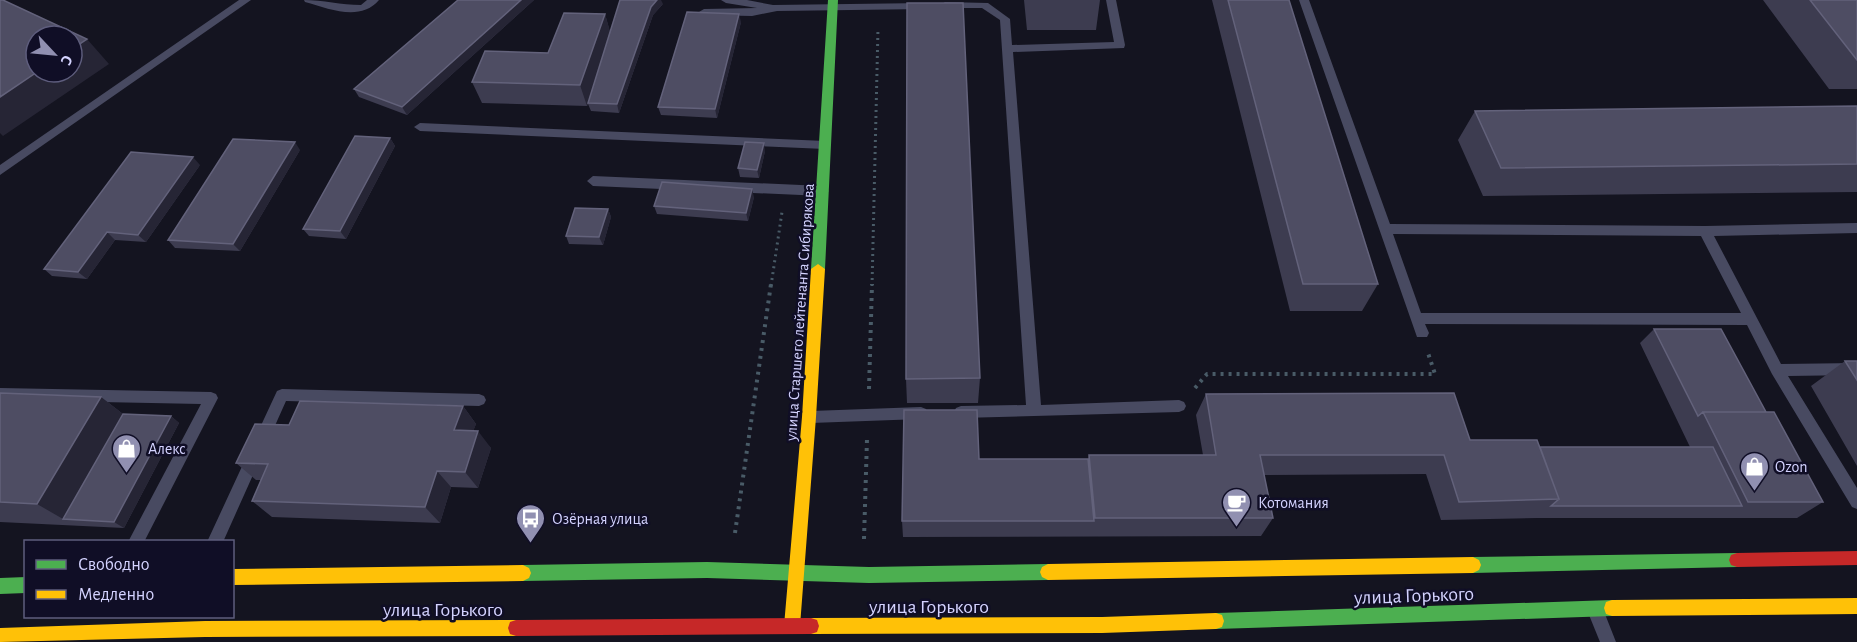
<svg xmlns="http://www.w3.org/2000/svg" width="1857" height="642" font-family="'Alegreya Sans',sans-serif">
<rect width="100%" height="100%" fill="#141420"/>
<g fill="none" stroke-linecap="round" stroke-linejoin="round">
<path stroke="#495b67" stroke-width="3" stroke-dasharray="2 4" stroke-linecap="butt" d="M771,286L782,212
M872,286L878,28"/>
<path stroke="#495b67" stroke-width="4" stroke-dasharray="3 5" stroke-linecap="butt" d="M1195,388L1207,374H1435L1428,353
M869,389L872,284
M735,533L771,284
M864,539L867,439"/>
<path fill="#484a61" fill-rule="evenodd" d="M239,0H251L0,175V165Z
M304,0C323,0 341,5 361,5L367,0H379C360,22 330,9 305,2Z
M721,0H747L773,5L926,3L931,6L926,9L777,11L752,16L704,15L699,12L704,9L757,8L726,3Z
M1106,0H1116L1125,45L1124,48L1013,52L1041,405L1179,400L1184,402L1186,406L1184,410L1179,412L961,418L956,416L954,412L956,408L961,406L1026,405L1000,20L982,8H945L940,5L945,2L988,3L1010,19L1012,45L1114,42Z
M1299,0H1309L1390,224L1705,226L1857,223V233L1714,236L1781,364L1857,363V375L1788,376L1857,488V509L1852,507L1772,374L1747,325L1425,324L1429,333L1427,337H1417ZM1393,234L1701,236L1741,313H1421Z
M420,123L825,141L831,145L825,149L420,131L414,127Z
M593,176L823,186L829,191L823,196L593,186L587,181Z
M0,388L211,392L216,394L218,398L144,542H128L201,404L0,400Z
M282,389L479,394L484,396L486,400L484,404L479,406L286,401L223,542H207L277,391Z
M921,407L926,409L928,413L926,417L921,419L811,423L806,421L804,417L806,413L811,411Z
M1595,602L1601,604L1616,642H1600L1587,610L1589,604Z"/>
<path fill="#4caf50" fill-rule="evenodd" d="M828,0H838L825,269L818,274L811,269Z
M1737,553L1743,555L1745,560L1743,565L1737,567L1473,573L1467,570L1465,565L1467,560L1473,557Z
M707,562L869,567L1048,564L1054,567L1056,572L1054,577L1048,580L869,583L707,578L523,581L517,578L515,573L517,568L523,565Z
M26,577V593L0,594V578Z
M1612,600L1618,602L1620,608L1618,614L1612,616L1216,629L1210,627L1208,621L1210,615L1216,613Z"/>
<path fill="#ffc107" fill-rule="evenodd" d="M818,264L825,269L816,417L800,626L798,632L792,634L786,632L784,626L802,417L811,269Z
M1473,557L1479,560L1481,565L1479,570L1473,573L1048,580L1042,577L1040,572L1042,567L1048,564Z
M523,565L529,568L531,573L529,578L523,581L232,585V569Z
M1857,598V614L1612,616L1606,614L1604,608L1606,602L1612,600Z
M1216,613L1222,615L1224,621L1222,627L1216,629L1102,633L811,634L805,632L803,626L805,620L811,618L1102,617Z
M516,620L522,622L524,628L522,634L516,636L205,637L0,642V628L205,621Z"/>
<path fill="#c62828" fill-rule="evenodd" d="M1857,551V565L1737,567L1731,565L1729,560L1731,555L1737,553Z
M811,618L817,620L819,626L817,632L811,634L516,636L510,634L508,628L510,622L516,620Z"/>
</g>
<path fill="#3d3c50" d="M458,0H534L407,115L359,97L354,89Z
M1024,0H1100L1096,30H1027Z
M1212,0H1289L1378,284L1362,311H1290Z
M1763,0H1857V89H1829Z
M663,4L653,15L619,113L591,111L588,104L587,106L482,103L472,82L548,53L605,14L610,32Z
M741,22L717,118L661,115L658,107Z
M1857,106V192L1483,196L1458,140L1475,111Z
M390,138L395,146L346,239L309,236L303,229Z
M300,150L240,251L175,248L168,240Z
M765,151L759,178L740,177L738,168Z
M200,165L146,242L115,240L87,279L52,276L44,269Z
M754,197L748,221L657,214L654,206Z
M608,209L611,217L603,245L569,244L566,236Z
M1654,329L1766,412L1823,502L1797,518H1537L1441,520L1426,474L1264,475L1273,518L1261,536L903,537L902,521L979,459H1088L1089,455H1203L1196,415L1206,394L1470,440L1540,447H1690L1640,343Z
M1845,361H1857V466L1811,386Z
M980,378L978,403H907L906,379Z
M0,393L101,397L123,414L171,416L179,423L124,528L0,522Z
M463,406L476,424L473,431L491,448L478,488L451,487L440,523L272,517L252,501L261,480H256L236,463L289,425Z"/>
<path fill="#262535" d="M521,0H534L407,115L402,107Z
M657,0H661L663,4L653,15L619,113L617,104L651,7Z
M605,14L611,35L587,106L580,85Z
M739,14L741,22L717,118L715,109Z
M87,39L109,64L3,136L0,133V97L37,72H72V49Z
M390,138L395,146L346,239L340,231Z
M295,142L300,150L240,251L233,244Z
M764,143L765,151L759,178L757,170Z
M193,157L200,165L146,242L138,235Z
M752,189L754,197L748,221L746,213Z
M608,209L611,217L603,245L599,237Z
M107,232L115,240L87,279L78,272Z
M101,397L132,421L63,519L37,504Z
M463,406L476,424L467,447L454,430Z
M171,416L179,423L124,528L114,522Z
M478,431L491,448L478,488L465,472Z
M437,471L451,487L440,523L425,507Z"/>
<path fill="#4e4d63" stroke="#63627b" stroke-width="1.5" d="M0,0H3L87,39L72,49V36H36V72H37L0,97Z
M458,0H521L402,107L354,89Z
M620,0H657L651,7L617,104L588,103Z
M1228,0H1289L1378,284H1303Z
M1810,0H1857V60Z
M907,3H963L980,378L906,379Z
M687,12L739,14L715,109L658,107Z
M564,13L605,14L580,85L472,82L485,51L548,53Z
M1857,106V164L1501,168L1475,111Z
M355,136L390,138L340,231L303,229Z
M233,139L295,142L233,244L168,240Z
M745,142L764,143L757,170L738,168Z
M131,152L193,157L138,235L107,232L78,272L44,269Z
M662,182L752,189L746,213L654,206Z
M575,208L608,209L599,237L566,236Z
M1654,329H1721L1766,412H1703L1698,416Z
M1845,361H1857V380Z
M0,393L101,397L37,504L0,502Z
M1454,393L1470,440H1537L1559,499L1459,502L1444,455H1260L1273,518H1095L1089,455H1216L1206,394Z
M300,401L463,406L454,430L478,431L465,472L437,471L425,507L252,501L268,464L236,463L255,424L289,425Z
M904,410H977L979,459H1088L1094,521H902Z
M1703,412H1774L1823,502H1748Z
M123,414L171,416L114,522L63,519Z
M1540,447H1713L1742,506H1551L1559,499Z"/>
<defs>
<symbol id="shop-pin" viewBox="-11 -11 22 30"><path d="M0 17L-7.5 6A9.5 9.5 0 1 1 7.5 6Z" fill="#9190b1" stroke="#100e26"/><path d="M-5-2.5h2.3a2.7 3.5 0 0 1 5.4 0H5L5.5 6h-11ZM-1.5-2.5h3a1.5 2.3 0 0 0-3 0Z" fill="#fff"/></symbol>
<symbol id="cafe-pin" viewBox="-11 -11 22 30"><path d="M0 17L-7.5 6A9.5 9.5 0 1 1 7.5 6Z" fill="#9190b1" stroke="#100e26"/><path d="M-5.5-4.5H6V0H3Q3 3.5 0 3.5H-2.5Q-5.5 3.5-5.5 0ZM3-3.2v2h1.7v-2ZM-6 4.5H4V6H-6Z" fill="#fff"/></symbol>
<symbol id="bus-pin" viewBox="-11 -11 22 30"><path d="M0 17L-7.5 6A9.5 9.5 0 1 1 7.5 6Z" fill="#9190b1" stroke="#100e26"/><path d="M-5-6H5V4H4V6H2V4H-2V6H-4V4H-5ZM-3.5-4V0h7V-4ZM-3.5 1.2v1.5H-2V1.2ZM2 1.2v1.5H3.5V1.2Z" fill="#fff"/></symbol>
</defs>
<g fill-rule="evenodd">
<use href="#shop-pin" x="110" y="432" width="33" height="45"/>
<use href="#shop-pin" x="1738" y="450" width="33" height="45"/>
<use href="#cafe-pin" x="1220" y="486" width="33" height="45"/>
<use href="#bus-pin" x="514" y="502" width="33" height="45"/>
</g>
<g text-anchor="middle" stroke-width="5" stroke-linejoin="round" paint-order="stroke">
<g font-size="16" fill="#d4d3ff" stroke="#100e26">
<text transform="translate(799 312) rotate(-86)" y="6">улица Старшего лейтенанта Сибирякова</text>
</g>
<g font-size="16" fill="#d4d3ff" stroke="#100e26" text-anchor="start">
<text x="148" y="454">Алекс</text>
<text x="1775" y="472">Ozon</text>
<text x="1258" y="508">Котомания</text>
<text x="552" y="524">Озёрная улица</text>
</g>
<g font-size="20" fill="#d4d3ff" stroke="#100e26">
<text transform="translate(1414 595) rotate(-2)" y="7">улица Горького</text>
<text x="929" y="613">улица Горького</text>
<text x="443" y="616">улица Горького</text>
</g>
</g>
<rect x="24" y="540" width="210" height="78" fill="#100e26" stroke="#5e5d7d" stroke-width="1.5"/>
<rect x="36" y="560" width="30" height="9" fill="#4caf50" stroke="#5e5d7d" stroke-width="1.5"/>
<text x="78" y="570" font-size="18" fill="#d4d3ff">Свободно</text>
<rect x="36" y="590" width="30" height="9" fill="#ffc107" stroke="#5e5d7d" stroke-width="1.5"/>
<text x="78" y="600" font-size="18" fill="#d4d3ff">Медленно</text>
<g transform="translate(54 54) rotate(116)"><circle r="28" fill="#100e26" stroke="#5e5d7d" stroke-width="1.5"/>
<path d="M0-4.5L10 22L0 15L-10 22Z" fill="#9190b1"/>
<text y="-9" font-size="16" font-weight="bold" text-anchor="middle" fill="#d4d3ff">С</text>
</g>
</svg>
